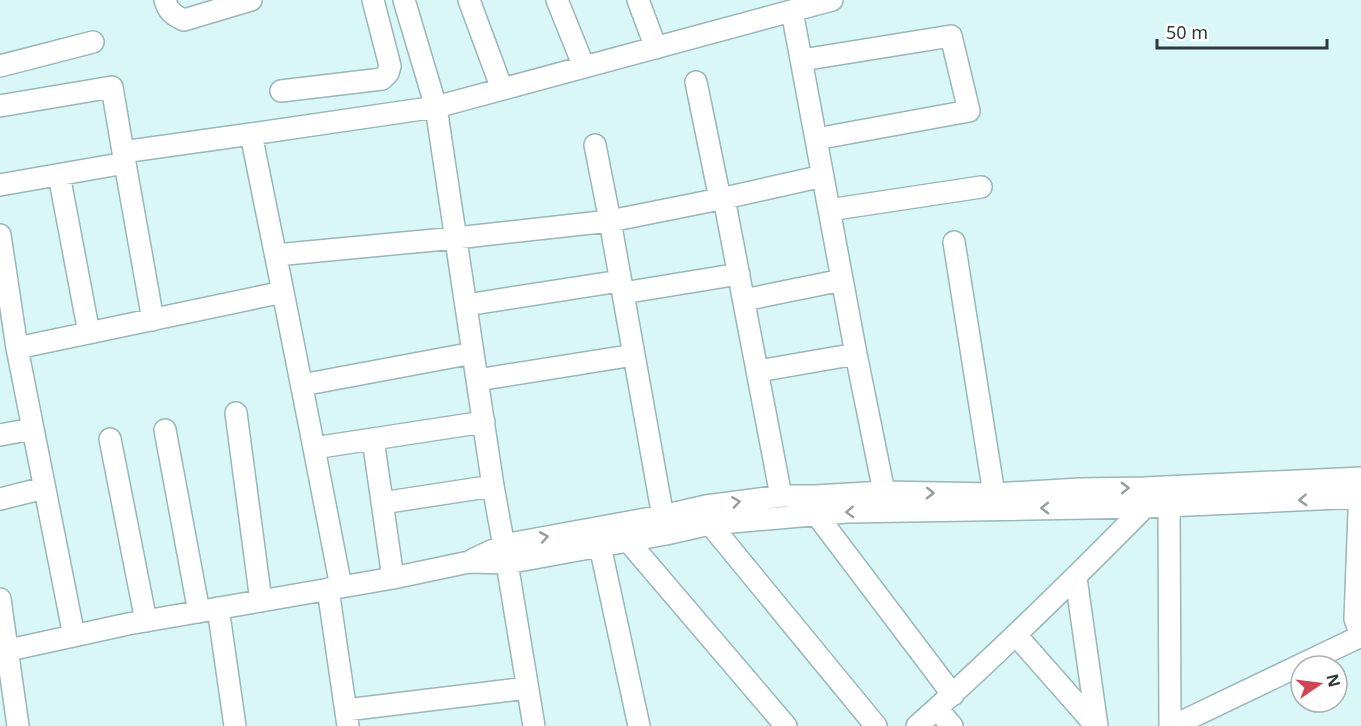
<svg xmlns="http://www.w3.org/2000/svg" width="1361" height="726" font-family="'Noto Sans',sans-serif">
<rect width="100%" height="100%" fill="#daf7f8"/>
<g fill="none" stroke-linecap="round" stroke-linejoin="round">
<defs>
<path id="minor" d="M165,0C168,11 173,15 184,20L251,0
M404,0L436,107L493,486L507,563L534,726
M469,0L502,89
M557,0L584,67
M638,0L656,48
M792,11L856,354L884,492
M802,60L951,36L969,111L816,139
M0,66L93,42
M696,82L720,199
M281,91L382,79L388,73L390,66L373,0
M0,106L112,87L123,152L251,134
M595,145L610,221L665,528
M123,152L153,320
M59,175L89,333
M0,185L125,163
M724,198L781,496
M829,210L981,187
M0,235L17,348
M954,242L994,494
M276,255L456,238L610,221L720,199L823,176
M283,292L314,448
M623,293L739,274
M744,300L842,280
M466,305L620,281
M758,371L856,354
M477,380L634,355
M302,385L473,353
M236,413L261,601
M165,430L199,612
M0,435L33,429
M110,439L146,621
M373,439L393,578
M1360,485L1355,619L1361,635
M0,499L44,488
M382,503L493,486
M1169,505L1170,726
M816,514L953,695
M710,524L876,726
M628,541L786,726
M600,546L639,726
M472,560L504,545L662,516L706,506L781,496H815L884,492L994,494L1080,489L1144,488L1361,478
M1076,578L1097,726
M341,587L314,448L484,422
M328,589L348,726
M0,599L18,726
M218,608L235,726
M1016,635L1096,726
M74,636L17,348L283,292L251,134L436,107L832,0
M0,652L128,624L393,578L469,562L507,563L666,534L710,524L847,512L1145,507L1361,497
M937,709L952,726
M346,710L527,688
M917,726C996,656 1071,582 1145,507
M1173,726L1361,636"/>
</defs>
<use href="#minor" stroke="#9ab6b7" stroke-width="24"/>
<use href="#minor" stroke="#fff" stroke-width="21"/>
</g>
<defs><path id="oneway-chevron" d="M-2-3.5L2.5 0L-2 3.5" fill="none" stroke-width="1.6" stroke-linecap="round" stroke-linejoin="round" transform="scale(1.5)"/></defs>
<g stroke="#969c9c">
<use href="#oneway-chevron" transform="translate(1125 488) rotate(-1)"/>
<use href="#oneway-chevron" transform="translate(930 493) rotate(1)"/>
<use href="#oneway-chevron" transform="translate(1303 500) rotate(177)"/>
<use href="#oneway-chevron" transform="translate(736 502) rotate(-8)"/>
<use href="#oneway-chevron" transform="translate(1045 508) rotate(179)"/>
<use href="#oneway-chevron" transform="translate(850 512) rotate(178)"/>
<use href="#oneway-chevron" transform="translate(544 537) rotate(-10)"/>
</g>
<g transform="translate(1319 684) rotate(76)"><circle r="28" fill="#ffffff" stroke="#abb0b0" stroke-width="1.5"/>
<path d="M0-4.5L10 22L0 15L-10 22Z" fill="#d44352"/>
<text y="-9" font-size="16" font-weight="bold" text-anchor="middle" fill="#2e393a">N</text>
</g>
<path d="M1157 39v9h170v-9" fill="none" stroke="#2e393a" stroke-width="3"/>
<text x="1166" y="39" font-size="18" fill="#2e393a" stroke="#ffffff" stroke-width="4.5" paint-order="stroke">50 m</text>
</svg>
